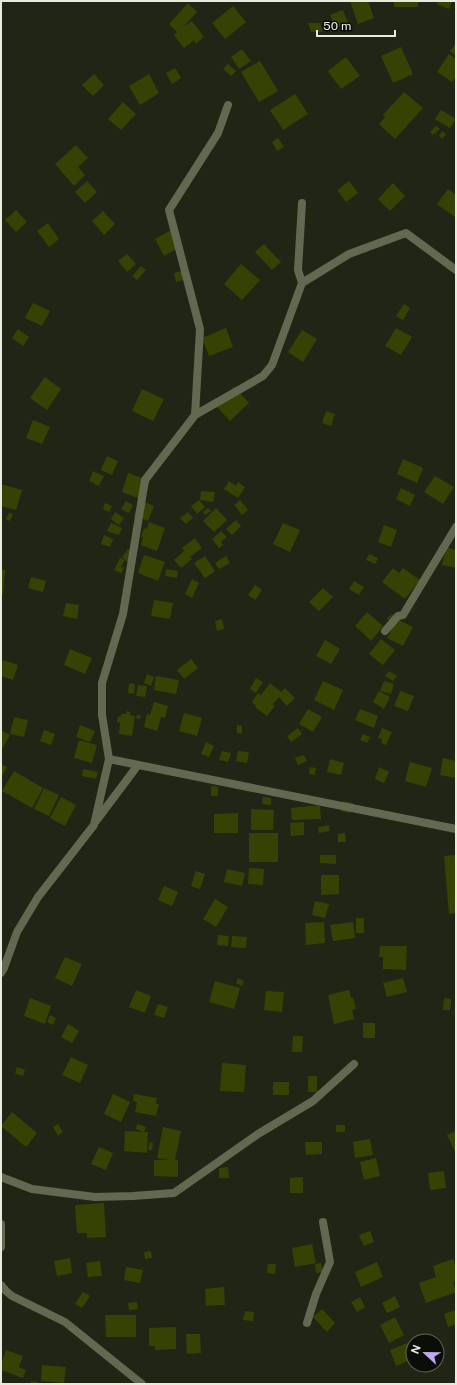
<svg xmlns="http://www.w3.org/2000/svg" width="457" height="1385" font-family="'Public Sans',sans-serif">
<rect width="100%" height="100%" fill="#212515"/>
<path fill="#364204" d="M350,1H368L374,18L358,24Z
M394,1H418V7H394Z
M438,1H452L449,9L437,4Z
M188,3L197,12L183,27L192,21L204,37L196,44L194,40L184,48L174,35L177,32L169,24Z
M233,6L246,22L225,39L212,23Z
M343,10L348,23L335,28L330,15Z
M308,23H320L323,32H311Z
M456,43V56L450,51Z
M401,47L413,74L393,83L381,56Z
M242,49L251,61L239,69L231,57Z
M449,54L456,59V76L452,82L437,72Z
M346,57L360,76L341,89L328,71Z
M260,61L278,91L259,102L241,72Z
M228,64L236,71L231,76L223,69Z
M175,68L181,78L172,84L166,73Z
M94,74L104,85L93,96L82,85Z
M149,74L159,93L140,105L129,86Z
M404,92L423,108L395,139L379,124L385,117L383,115Z
M295,94L308,114L283,130L270,110Z
M123,102L136,114L121,130L108,119Z
M441,110L456,119L450,128L435,119Z
M436,126L440,129L433,135L430,132Z
M442,131L446,134L442,139L439,136Z
M278,138L284,147L277,151L272,142Z
M76,145L88,158L78,167L85,175L74,186L55,164Z
M87,181L97,192L85,203L75,192Z
M349,181L358,193L346,202L337,190Z
M393,183L405,196L390,211L378,199Z
M448,189L456,195V218L437,204Z
M16,210L27,222L16,232L5,220Z
M103,211L115,224L104,235L92,221Z
M48,223L59,239L49,247L37,231Z
M171,230L180,247L164,256L155,239Z
M264,244L281,262L272,270L255,252Z
M127,254L136,264L127,272L118,261Z
M241,264L260,280L242,300L224,284Z
M141,266L146,270L137,280L132,276Z
M185,270L187,279L176,282L174,273Z
M33,303L50,311L42,326L25,318Z
M404,304L410,308L403,320L396,316Z
M226,328L233,347L209,356L202,338Z
M396,328L412,337L401,355L385,346Z
M18,329L29,337L23,346L12,338Z
M302,330L317,339L303,362L288,352Z
M45,377L61,389L47,410L30,398Z
M234,387L249,403L230,421L215,405Z
M142,389L164,399L153,421L132,411Z
M326,411L335,414L331,426L322,423Z
M33,420L50,427L42,444L26,438Z
M107,456L118,461L112,475L101,470Z
M403,459L423,468L417,483L397,474Z
M93,471L104,476L99,486L89,481Z
M128,473L150,481L143,500L122,492Z
M435,476L454,487L443,504L424,492Z
M229,481L236,486L238,482L245,487L238,498L224,489Z
M1,484L22,490L16,510L1,506Z
M401,488L415,495L410,506L396,499Z
M201,491L215,492L213,502L200,500Z
M140,500L154,506L148,521L134,515Z
M199,500L205,507L197,514L191,506Z
M240,500L248,510L242,515L234,505Z
M126,501L133,505L129,513L121,509Z
M105,503L112,506L109,512L103,509Z
M208,508L211,511L205,515L203,512Z
M216,508L227,520L214,532L203,521Z
M115,512L124,518L119,525L111,519Z
M188,512L193,518L186,524L180,518Z
M9,513L13,514L10,521L6,519Z
M236,520L241,526L232,535L226,529Z
M149,522L165,528L157,551L141,545L143,537H141L144,528L147,529Z
M111,523L122,528L119,535L107,531Z
M283,523L300,530L290,552L273,544Z
M384,525L397,530L391,547L378,542Z
M221,531L227,537L221,542L223,545L219,548L212,539Z
M104,535L113,539L110,547L101,544Z
M195,538L202,548L190,557L192,559L181,568L174,560L184,551L182,548Z
M446,547L456,550V568L442,565Z
M128,549L135,555L129,563L122,557Z
M369,554L378,558L375,564L366,560Z
M144,555L165,562L158,581L138,573Z
M205,556L215,571L205,578L194,563Z
M226,556L230,563L219,569L215,563Z
M120,558L125,560L121,567L124,568L121,573L114,570Z
M393,568L399,573L403,568L420,580L405,599L382,582Z
M1,569L5,570L3,595L1,594Z
M166,569L178,571L177,578L165,576Z
M31,577L46,581L43,592L28,588Z
M192,579L199,583L192,598L185,594Z
M354,581L364,587L359,595L349,589Z
M255,585L262,590L255,600L248,595Z
M323,588L333,597L319,611L309,602Z
M154,600L173,603L170,619L151,616Z
M66,603L79,605L77,619L63,616Z
M367,612L383,626L371,641L355,626Z
M393,614L397,620V619L413,627L403,646L387,638L395,623L391,625L387,618Z
M222,619L224,629L217,631L215,621Z
M381,639L395,650L383,665L369,654Z
M325,640L340,649L331,664L316,656Z
M70,649L92,658L85,674L64,665Z
M191,659L198,668L184,679L177,670Z
M3,660L18,665L13,680L1,676V665Z
M389,671L397,676L393,681L385,676Z
M147,674L154,677L151,686L144,683Z
M156,676L179,680L176,694L154,690Z
M256,678L263,682L256,693L250,689Z
M323,681L343,690L334,710L314,700Z
M384,681L394,684L391,694L380,691Z
M129,683L135,684L134,694L128,693Z
M270,683L281,692L285,688L295,698L287,706L279,697L273,704L275,706L267,716L255,707L256,706L252,702L258,693L269,701L261,695Z
M138,685L147,686L145,697L136,696Z
M379,691L390,697L384,709L373,702Z
M400,691L414,696L408,711L394,706Z
M154,702L168,706L165,718L161,717L157,731L144,727L147,714L150,715Z
M308,709L322,717L313,732L299,724Z
M360,709L378,716L374,728L355,720Z
M127,711L130,712V715L135,716L132,736L119,734L120,723L117,722L118,716L121,717V714H126Z
M184,713L202,718L197,736L179,731Z
M137,715H141L140,719L136,718Z
M14,717L28,720L24,737L10,734Z
M80,725L95,731L90,742L76,737Z
M237,725L242,726V734L237,733Z
M298,728L302,734L291,742L287,736Z
M382,728L392,732L386,745L381,743L382,739L378,738Z
M1,730L10,735L1,751Z
M44,730L55,734L51,745L40,741Z
M363,734L370,737L367,743L360,740Z
M79,740L97,745L92,763L74,758Z
M206,742L214,746L209,757L201,754Z
M222,751L231,753L228,762L219,760Z
M238,751L249,752L247,763L236,761Z
M304,755L307,761L298,765L295,758Z
M443,758L456,761V778L440,775Z
M330,759L344,763L341,775L327,772Z
M410,762L432,768L426,787L405,781Z
M1,764L7,767L1,778Z
M310,767L316,768L315,775L309,774Z
M379,767L389,772L384,783L375,779Z
M83,769L98,772L96,779L82,776Z
M14,771L43,788L32,808L2,791Z
M211,786L218,787V796H211Z
M44,788L59,795L49,816L34,809Z
M61,797L76,805L65,826L50,818Z
M263,797L271,798V805L262,804Z
M343,801L353,803L351,813L341,811Z
M320,805L321,819L292,820L291,808Z
M251,809L274,810L273,830H251Z
M238,813V833H214V814Z
M304,822V835L291,836L290,823Z
M329,825L330,831L319,833L318,827Z
M249,833H278V862H249Z
M345,833L346,842H338V834Z
M320,855H336V864L320,863Z
M456,855V913L449,914L444,856Z
M249,868L264,869L263,885L248,884Z
M227,869L245,873L242,886L224,882Z
M196,871L205,874L200,889L191,886Z
M321,875H339V894L321,895Z
M164,886L178,892L172,906L158,900Z
M215,899L228,907L216,927L203,919Z
M315,901L329,904L325,918L312,915Z
M356,918H364V933H356Z
M324,922L325,943L306,945L305,923Z
M353,922L355,938L333,941L330,925Z
M218,935L229,936L228,946L217,945Z
M232,936L247,937L246,948L231,947Z
M380,946H407L406,970L383,969V957H379Z
M65,957L82,964L72,986L55,978Z
M238,978L244,981L242,986L236,983Z
M403,978L407,992L387,997L383,983Z
M215,981L240,988L234,1009L209,1002Z
M136,990L151,996L145,1013L129,1007Z
M349,990L351,998H353L356,1009L352,1010L354,1019L334,1024L328,995Z
M266,991L284,992L282,1012L264,1010Z
M30,998L51,1006L45,1024L24,1016Z
M444,998L451,999L450,1010H443Z
M158,1004L168,1007L164,1018L154,1015Z
M50,1015L56,1018L53,1025L47,1022Z
M363,1023H375V1038H363Z
M68,1024L79,1031L72,1043L61,1037Z
M293,1036H303L302,1052H292Z
M71,1057L88,1065L80,1083L62,1075Z
M222,1063L246,1065L244,1092L220,1091Z
M17,1067L25,1070L23,1076L15,1073Z
M308,1076H317V1092H308Z
M273,1082H289V1095H273Z
M113,1094L130,1102L121,1122L104,1114Z
M134,1094L157,1098L156,1104H159L156,1116L135,1112L137,1102L133,1101Z
M12,1112L37,1133L26,1147L1,1126Z
M58,1124L63,1132L58,1136L53,1127Z
M137,1124L146,1127L144,1132H148L147,1153L124,1151L125,1131L143,1132L136,1129Z
M336,1125H345V1132H336Z
M163,1127L181,1131L175,1160H178V1177L154,1176V1160H169L157,1158Z
M456,1131V1154L447,1135Z
M370,1139L373,1155L355,1158L353,1142Z
M150,1142L153,1143L152,1150H148Z
M305,1142H322V1154L306,1155Z
M99,1147L113,1153L106,1170L91,1164Z
M376,1158L380,1176L364,1180L360,1162Z
M228,1167L229,1178H219V1168Z
M444,1171L446,1188L430,1190L428,1173Z
M303,1177V1193H290V1178Z
M104,1203L106,1237L87,1238V1233H77L75,1205Z
M370,1231L374,1242L364,1246L359,1235Z
M312,1244L316,1263L295,1267L292,1248Z
M151,1251L152,1258L145,1259L144,1252Z
M70,1258L72,1273L57,1276L54,1261Z
M453,1259L456,1268V1281L453,1282L456,1292L426,1303L419,1283L436,1277L433,1266Z
M100,1261L102,1276L88,1277L86,1263Z
M377,1262L383,1277L361,1287L355,1272Z
M321,1263L323,1272L316,1273L315,1264Z
M268,1264H276L275,1274L267,1273Z
M126,1267L143,1270L140,1283L124,1280Z
M224,1287L225,1305L206,1306L205,1289Z
M83,1292L90,1296L82,1308L75,1304Z
M395,1296L400,1307L387,1313L382,1303Z
M360,1297L365,1307L357,1312L351,1302Z
M137,1302L138,1309L129,1310L128,1303Z
M322,1309L335,1323L327,1332L313,1317Z
M456,1310V1324L448,1327L444,1314Z
M245,1311L254,1312L253,1321L243,1320Z
M105,1315H136V1337H106Z
M395,1317L404,1335L389,1343L380,1325Z
M176,1327V1349L155,1350V1346H149V1328Z
M186,1334H200L201,1353L187,1354Z
M407,1343L413,1359L396,1366L390,1350Z
M6,1350L23,1356L19,1367L26,1370L23,1378L1,1370V1365Z
M42,1365L66,1367L64,1383L41,1381Z
M31,1381L38,1382V1384H31Z"/>
<g fill="none" stroke-linecap="round" stroke-linejoin="round">
<path stroke="#626951" stroke-width="8" d="M302,203L298,270L302,283
M195,415L200,329L169,210L218,133L228,105
M385,631L398,616L403,615L456,527
M109,759L456,829
M96,821L138,765
M1,973L4,968L17,932L38,897L94,825L109,759L102,715V683L123,614L145,480L195,415L263,376L272,365L302,283L349,254L406,233L456,270
M1,1177L32,1189L95,1197L133,1196L174,1193L258,1134L313,1101L354,1064
M1,1224V1247
M1,1285L6,1291L12,1296L65,1322L142,1384
M307,1323L316,1294L330,1262L323,1222"/>
</g>
<rect width="457" height="1385" fill="none" stroke="#e7eadf" stroke-width="4"/>
<g transform="translate(425 1353) rotate(292)"><circle r="19" fill="#0b0e07" stroke="#63665d"/>
<path d="M0-3L7 15L0 10L-7 15Z" fill="#c3a7f2"/>
<text y="-6" font-size="11" font-weight="bold" text-anchor="middle" fill="#e7eadf">N</text>
</g>
<path d="M317 30v6h78v-6" fill="none" stroke="#e7eadf" stroke-width="2"/>
<text x="323" y="30" font-size="12" fill="#e7eadf" stroke="#0b0e07" stroke-width="3" paint-order="stroke">50 m</text>
</svg>
